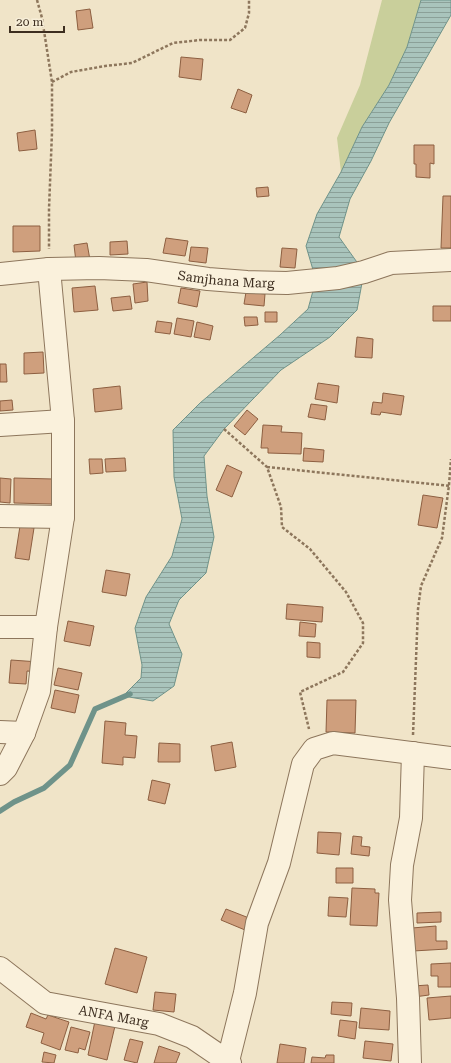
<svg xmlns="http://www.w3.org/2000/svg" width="451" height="1063" font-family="'Roboto Serif',serif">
<defs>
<pattern id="water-rules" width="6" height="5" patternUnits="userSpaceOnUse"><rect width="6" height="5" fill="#a9c4bc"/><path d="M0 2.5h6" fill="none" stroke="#8ba098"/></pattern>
</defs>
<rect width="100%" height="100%" fill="#f0e4c8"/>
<path fill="#c9cf9b" d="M382,0H421L407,47L389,85L362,127L341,172L337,138L360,85Z"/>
<path fill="url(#water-rules)" stroke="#6f938a" d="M421,0H451V15L389,123L371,161L350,199L339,237L364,272L357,310L330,337L281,370L224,429L204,456L207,496L214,537L206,573L179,600L169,624L182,654L174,686L153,701L123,696L141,678L142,665L135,628L146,597L172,556L182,519L174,477L173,430L200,403L280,335L308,309L316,280L306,246L317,214L341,172L362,127L389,85L407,47Z"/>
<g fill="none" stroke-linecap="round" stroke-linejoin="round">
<path stroke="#6f938a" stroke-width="5.5" d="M0,811L14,802L44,788L70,765L95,709L130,694"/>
</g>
<path fill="#cf9f7d" stroke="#8d5f41" d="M90,9L93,28L78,30L76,11Z
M181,57L203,59L201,80L179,77Z
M238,89L252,95L246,113L231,108Z
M35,130L37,149L19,151L17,133Z
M414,145H434V164L430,163V178L416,177V164H414Z
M268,187L269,196L257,197L256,188Z
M443,196H451V248H441Z
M13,226H40V251L13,252Z
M166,238L188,241L185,256L163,253Z
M127,241L128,254L110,255V242Z
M87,243L90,260L76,262L74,245Z
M191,247L208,248L206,263L189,261Z
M282,248L297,249L295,268L280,267Z
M147,282L148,301L135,303L133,284Z
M95,286L98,310L74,312L72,288Z
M181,288L200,291L197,307L178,303Z
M246,292L265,294L264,306L244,304Z
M130,296L132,309L113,311L111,298Z
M433,306H451V321H433Z
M265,312H277V322H265Z
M244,317H257L258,325L245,326Z
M177,318L194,321L191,337L174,334Z
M157,321L172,323L170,334L155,332Z
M197,322L213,326L210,340L194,337Z
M357,337L373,339L372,358L355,357Z
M43,352L44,373L24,374V353Z
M0,364H6L7,382H0Z
M318,383L339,386L337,403L315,399Z
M120,386L122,409L95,412L93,389Z
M383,393L404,396L401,415L381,412L380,415L371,414L373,402L382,403Z
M12,400L13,410L0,411V401Z
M311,404L327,406L325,420L308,417Z
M247,410L258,419L245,435L234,426Z
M263,425L282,426L281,432L302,433L301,454L268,453V448H261Z
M304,448L324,450L323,462L303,461Z
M125,458L126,471L106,472L105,459Z
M89,459H102L103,473L90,474Z
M227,465L242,472L232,497L216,490Z
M0,478L11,479L10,503L0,502Z
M14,478L53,479L52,504L14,503Z
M423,495L443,498L437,528L418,525Z
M20,526L34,528L29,560L15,558Z
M106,570L130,574L126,596L102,592Z
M287,604L323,607L322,622L286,619Z
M68,621L94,626L90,646L64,641Z
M300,622L316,624L315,637L299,636Z
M307,642L320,643V658L307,657Z
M11,660L39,662L38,672L27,671L26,684L9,683Z
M58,668L82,673L78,690L54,685Z
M55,690L79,695L75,713L51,708Z
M327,700H356L355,733L326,732Z
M105,721L126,723L125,735L137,736L135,758L123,757V765L102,763Z
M232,742L236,767L215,771L211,746Z
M159,743L180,744V762H158Z
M152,780L170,784L165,804L148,800Z
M318,832L341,833L339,855L317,853Z
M353,836L362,837L361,846L370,847L369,856L351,854Z
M336,868H353V883H336Z
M352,888L375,889V893H379L377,926L350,925Z
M329,897L348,898L346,917L328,916Z
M226,909L249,918L245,930L221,920Z
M441,912V922L417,923V913Z
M436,926V941H447V949L413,951L412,928Z
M115,948L147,957L137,993L105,984Z
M451,963V987H438V976H431V964Z
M428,985L429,995L414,997L413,986Z
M155,992L176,994L174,1012L153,1010Z
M451,996V1018L429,1020L427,998Z
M332,1002L352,1003L351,1016L331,1014Z
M361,1008L390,1011L389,1030L359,1028Z
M31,1013L46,1019L48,1015L69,1022L60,1050L41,1043L44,1033L26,1027Z
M340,1020L357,1022L355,1039L338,1036Z
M95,1021L115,1026L107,1060L88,1055Z
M71,1027L90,1032L85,1050L79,1048L78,1053L65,1050Z
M130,1039L143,1042L137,1063L124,1060Z
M365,1041L393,1044L391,1061L363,1058Z
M280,1044L306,1048L304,1063H277Z
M159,1046L180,1053L176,1063H154Z
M44,1052L56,1055L54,1063L42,1062Z
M326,1055H334V1063H311L312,1057L325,1058Z"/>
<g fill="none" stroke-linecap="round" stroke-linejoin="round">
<defs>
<g id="minor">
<path id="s1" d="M0,274L49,269L99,268L146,270L208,279L247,282L287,283L338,278L364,272L391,263L451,260"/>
<path d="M0,425L63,421"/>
<path d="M0,516L63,517"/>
<path d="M0,627H46"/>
<path d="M0,732L24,733"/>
<path d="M0,774L6,768L24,733L39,691L46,627L63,517V421L49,269"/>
<path id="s2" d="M0,968L45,1003L159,1024L192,1037L230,1063"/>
<path d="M228,1061L245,993L257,923L279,863L303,764L314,749L333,743L451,758"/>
<path d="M410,1063L408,998L400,900L402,865L411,818L413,753"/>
</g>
</defs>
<use href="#minor" stroke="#8d765c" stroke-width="24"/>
<path stroke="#8d765c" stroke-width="2.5" stroke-dasharray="3 2" stroke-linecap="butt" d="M37,0L42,18L52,82V132L49,209V249
M52,82L71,72L105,66L132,63L173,43L200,40H230L245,28L249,13V0
M224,429L267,467L281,507L282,527L310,549L346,592L363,623V643L343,672L300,692L309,729
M267,467L451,486
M413,735L418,609L421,586L442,538L449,485L451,459"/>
<use href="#minor" stroke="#faf1dc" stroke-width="22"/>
</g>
<g text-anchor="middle" stroke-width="4" stroke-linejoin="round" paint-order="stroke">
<g font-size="13" fill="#3d2e20" stroke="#f7eed8">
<text dy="5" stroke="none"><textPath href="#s1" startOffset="227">Samjhana Marg</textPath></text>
<text dy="5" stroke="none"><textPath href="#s2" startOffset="127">ANFA Marg</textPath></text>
</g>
</g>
<path d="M10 26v6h54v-6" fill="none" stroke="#3d2e20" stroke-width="2"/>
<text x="16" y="26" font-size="12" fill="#3d2e20" stroke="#f7eed8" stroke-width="3" paint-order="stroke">20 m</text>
</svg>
